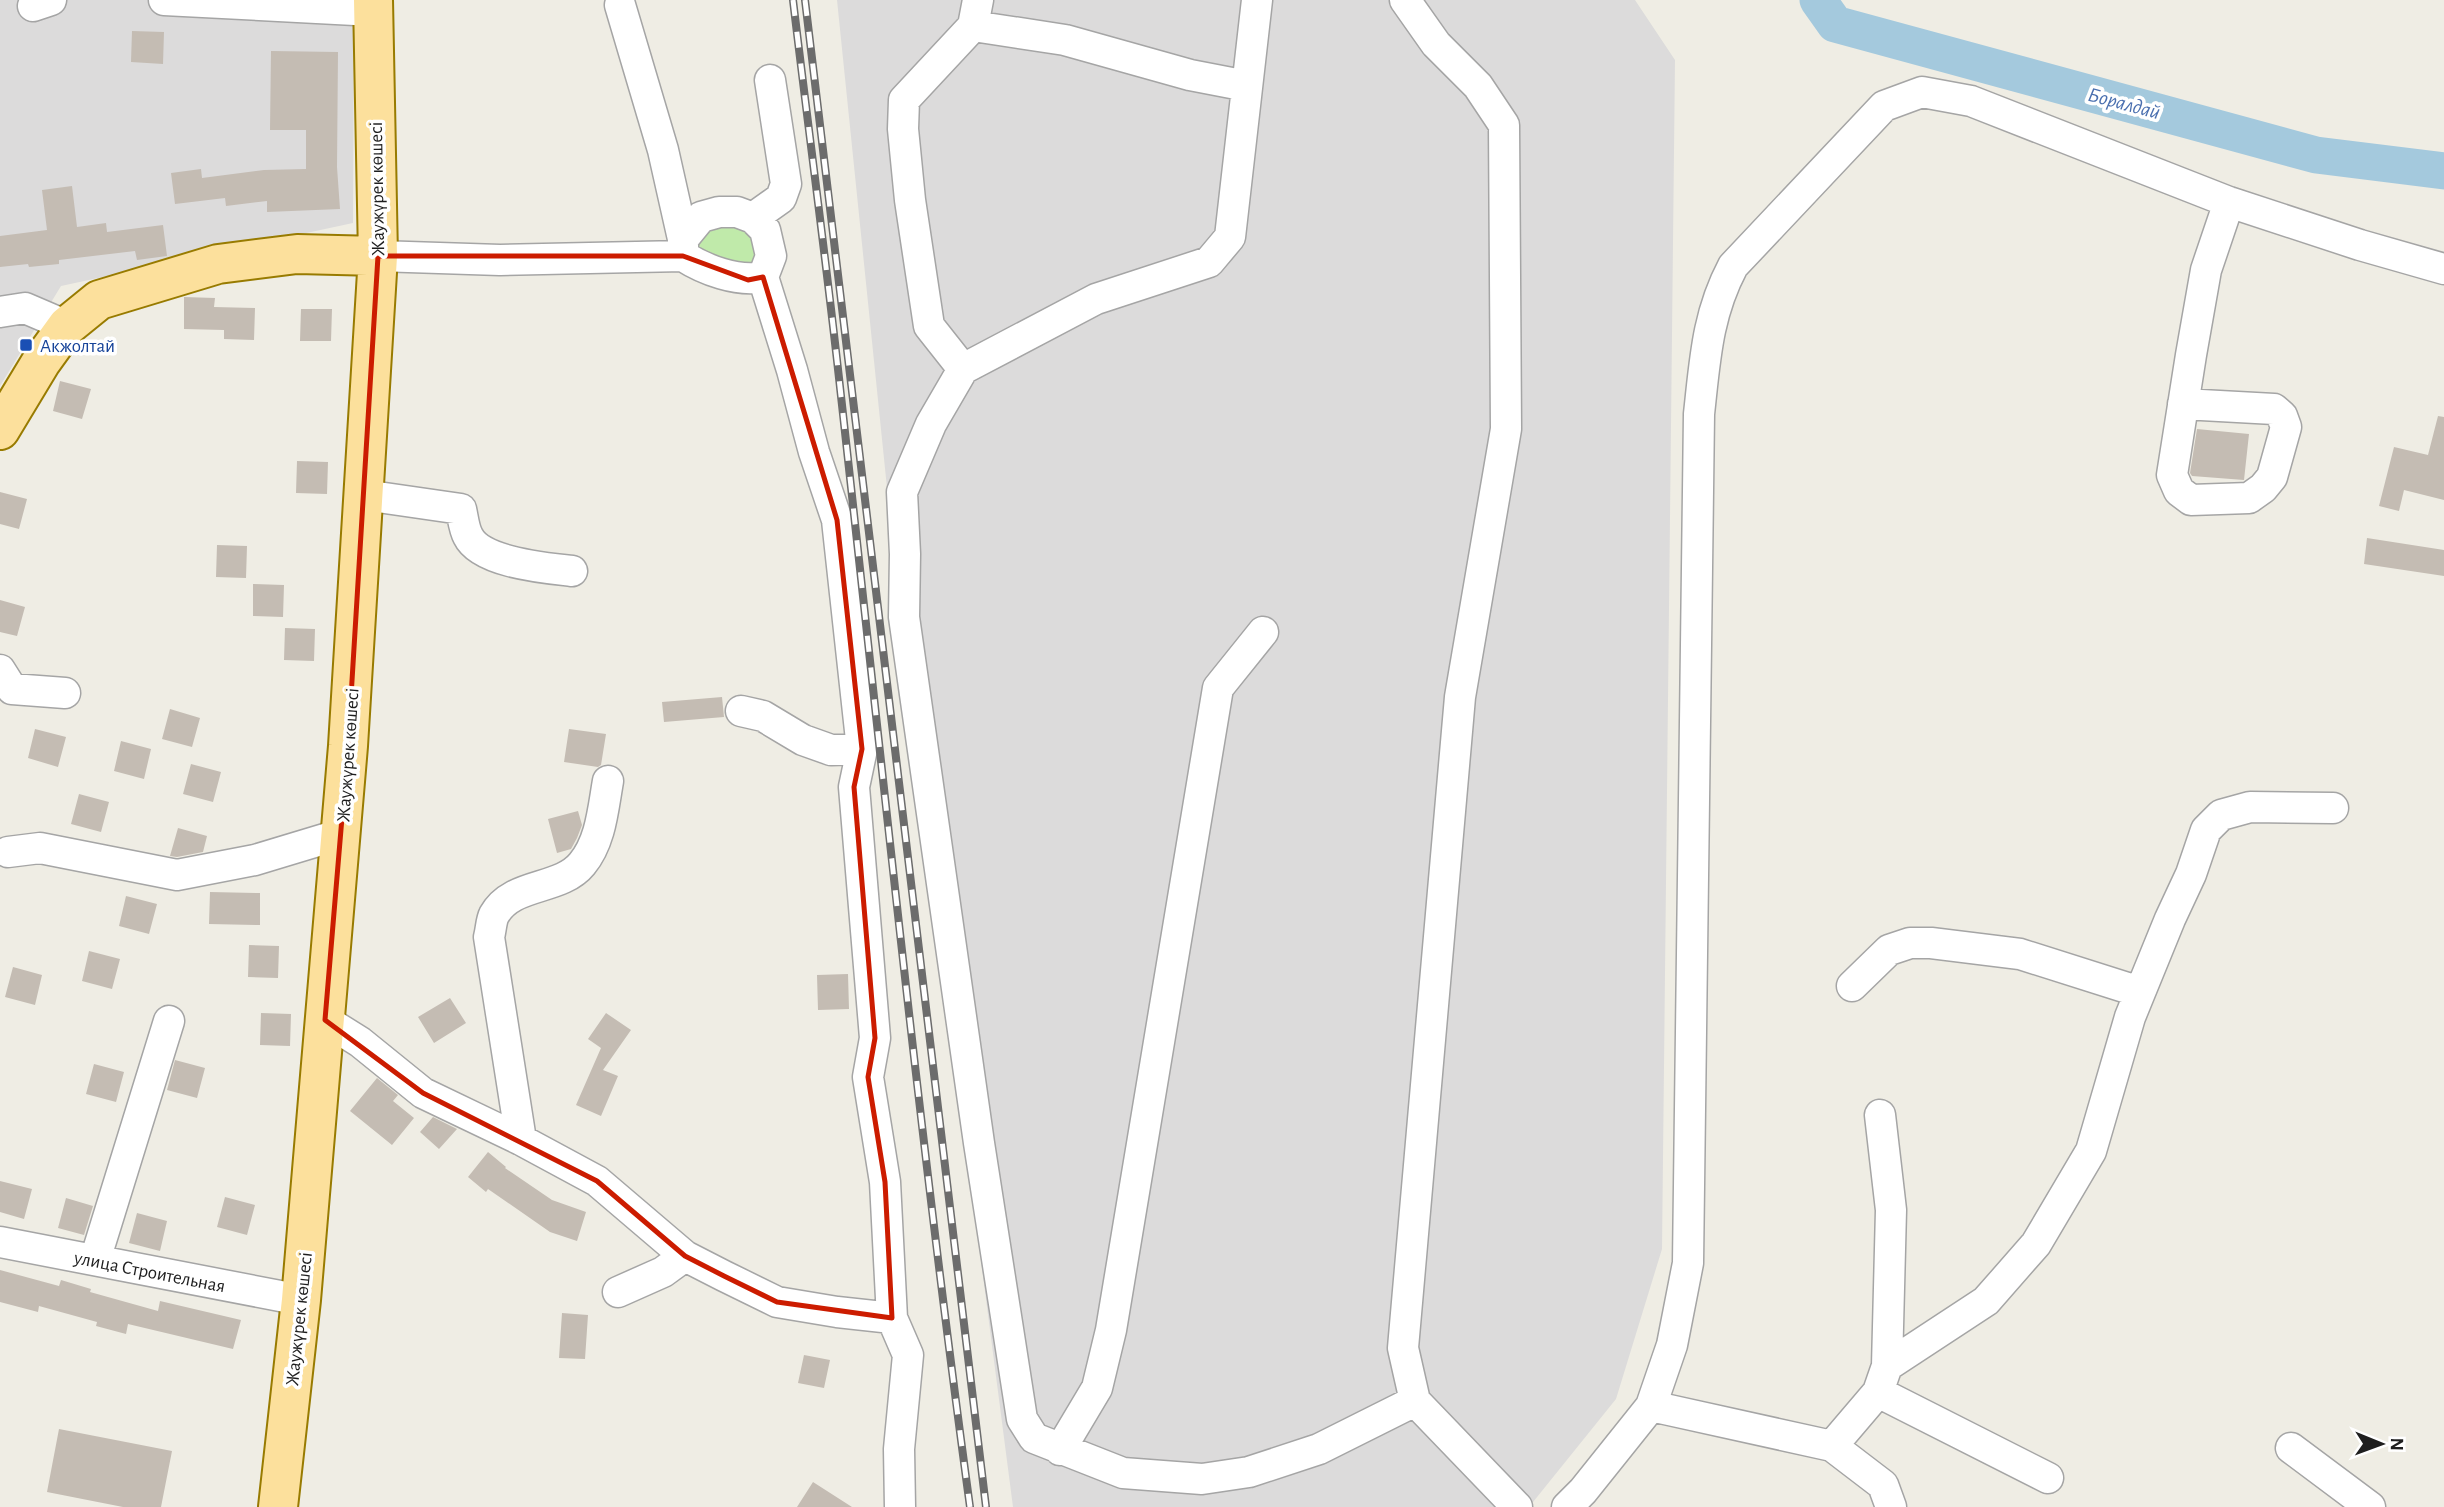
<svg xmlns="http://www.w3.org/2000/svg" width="2444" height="1507" font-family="'Alegreya Sans',sans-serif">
<rect width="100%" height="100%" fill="#efede4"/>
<path fill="#dcdbdb" d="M0,0H354L353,223L61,286L0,386Z
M837,0H1635L1675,60L1662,1249L1616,1399L1529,1507H1013L911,722Z"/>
<path fill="#c0eaaa" d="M723,222L759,230V266L700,257L694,244L708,228Z"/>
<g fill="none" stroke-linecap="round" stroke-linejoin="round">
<path stroke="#a4c9dd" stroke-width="37" d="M1818,0L1835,24L2316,155L2444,171"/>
</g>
<path fill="#c4bcb3" d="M132,31L164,32L163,64L131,62Z
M271,51L338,52L337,167L340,209L267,212V201L226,206L225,198L175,204L171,173L201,169L202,178L264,170L306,169V130H270Z
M72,186L77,227L106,223L107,232L163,225L167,256L137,260L135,251L59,260V264L29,267L28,264L0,267V236L47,230L42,190Z
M184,297L215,298L214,307L255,308L254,340L224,339V330L184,329Z
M301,309H332L331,341H300Z
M60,381L91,389L82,419L53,411Z
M2438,416L2444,417V500L2404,490L2399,511L2379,506L2394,447L2428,455Z
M2197,429L2249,434L2244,480L2192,476L2190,473Z
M297,461L328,462L327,494L296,493Z
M0,492L27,499L19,529L0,524Z
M2367,538L2444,550V576L2364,564Z
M217,545L247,546L246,578L216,577Z
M253,584L284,585L283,617L253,616Z
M0,600L25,607L17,636L0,632Z
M285,628L315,629L314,661L284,660Z
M722,697L724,717L664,722L662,702Z
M170,709L200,718L192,747L162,739Z
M35,729L66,737L58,767L28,758Z
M569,729L606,734L601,765L598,767L564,762Z
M121,741L151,749L144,779L114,771Z
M191,764L221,772L213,802L183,794Z
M79,794L109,802L101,832L71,824Z
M578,811L582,825L577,838L571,849L557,853L548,819Z
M178,828L207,836L203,852L177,857L170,856Z
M210,892L260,893V925L209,924Z
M126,896L157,904L149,934L119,926Z
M249,945L279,946L278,978L248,977Z
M89,951L120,959L112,989L82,981Z
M13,967L42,975L35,1005L5,997Z
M848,974L849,1009L818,1010L817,975Z
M450,998L466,1023L434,1043L418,1017Z
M261,1013L291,1014L290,1046L260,1045Z
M606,1013L631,1030L603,1070L618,1076L601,1116L576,1105L601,1048L588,1039Z
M175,1060L205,1068L197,1098L167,1090Z
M94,1064L124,1072L116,1102L86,1094Z
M377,1078L398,1095L393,1101L414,1118L392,1145L350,1111Z
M433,1117L457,1129L439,1149L420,1132Z
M488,1152L506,1167L505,1168L552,1200L586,1212L577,1241L550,1232L488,1189L486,1192L468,1177Z
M0,1181L32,1189L24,1219L0,1212Z
M225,1197L255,1205L247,1235L217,1227Z
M66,1198L93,1206L84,1235L58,1228Z
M137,1213L167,1221L160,1251L129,1243Z
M0,1270L59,1286L61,1280L91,1289L90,1292L158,1311L160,1301L241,1320L233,1349L128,1324L126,1334L96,1326L97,1322L39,1306L38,1312L0,1302Z
M562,1313L588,1315L585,1359L559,1358Z
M804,1355L830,1360L824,1388L798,1383Z
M59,1429L172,1451L161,1507H123L47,1492Z
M813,1482L852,1507H797Z"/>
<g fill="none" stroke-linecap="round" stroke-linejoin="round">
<defs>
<path id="minor" d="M164,0L374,11
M1257,0L1230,237L1209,262L1096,299L963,369L931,424L902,492L905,554L904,617L979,1143L1022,1419L1034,1438L1123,1473L1202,1479L1249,1472L1319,1449L1415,1401
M1405,0L1436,44L1478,86L1504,125L1506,429L1460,697L1403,1348L1415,1401L1517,1507
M620,5L663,150L683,239
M33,6L51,0
M973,26L1065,40L1190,75L1247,86
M753,218L781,198L786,184L770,80
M378,256L500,260L683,256
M763,277C737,282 705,270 683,256V239L701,217L719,212H737L753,218L765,230L771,256L763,277L792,370L814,452L837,520L862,749L854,787L875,1038L868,1077L885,1182L892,1318L908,1355L899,1449L900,1507
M0,312L25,308L67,326
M963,369L929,326L910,200L903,129L904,100L973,26L978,0
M2183,404L2274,409L2282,416L2286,427L2272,477L2263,488L2249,498L2191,500L2179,491L2172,475L2191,355L2206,270L2229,202
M364,495L461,509C463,518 464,529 468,536C481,563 547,568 572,571
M0,670L12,689L65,693
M741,711L763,716L803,740L831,750L862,749
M8,852L40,848L177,875L255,860L341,834
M1852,986L1889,950L1910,943H1931L2020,954L2140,992
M325,1020L360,1042L423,1093L521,1140L597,1181L685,1256L724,1276L777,1302L837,1312L892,1318
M521,1140L489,937C491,930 491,921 494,915C512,882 560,891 582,864C601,841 603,809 608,781
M0,1242L301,1300
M95,1260L169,1021
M618,1292L663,1272L685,1256
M1887,1366L1986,1301L2036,1244L2091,1151L2130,1017L2170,919L2191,874L2206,830L2221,815L2250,807L2333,808
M1878,1392L2048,1478
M1651,1406L1832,1446L1883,1485L1891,1507
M1832,1446L1878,1392L1887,1366L1891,1210L1880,1115
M2291,1448L2370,1507
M1060,1450L1097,1388L1111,1330L1218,688L1263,632
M1567,1507L1583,1491L1651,1406L1672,1345L1688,1263L1699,414C1705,360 1707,315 1733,266L1884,106L1922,92L1971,101L2229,202L2360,245L2444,269"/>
<path id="major" d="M0,430L41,362L67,326L99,300L218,264L297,254L378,256
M278,1507L301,1300L348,746L378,256L373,0"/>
</defs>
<use href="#minor" stroke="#a5a5a5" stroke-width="33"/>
<use href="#major" stroke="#987b00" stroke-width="42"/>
<use href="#minor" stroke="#fff" stroke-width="30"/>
<use href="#major" stroke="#fce09c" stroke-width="38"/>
<defs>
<path id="rail" d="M793,0C808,126 825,252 839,378C881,755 919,1132 970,1507
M805,0L986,1507"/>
</defs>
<use href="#rail" stroke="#6c6c6c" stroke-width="8"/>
<use href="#rail" stroke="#fff" stroke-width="5" stroke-dasharray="16" stroke-linecap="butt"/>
</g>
<path fill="none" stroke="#cc1c00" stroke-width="5" stroke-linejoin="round" d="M378,256H683L748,280L763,277L837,520L862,749L854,787L875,1038L868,1077L885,1182L892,1318L777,1302L724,1276L685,1256L597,1181L423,1093L325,1020L348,746Z"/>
<rect fill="#1a4fb4" stroke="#fff" stroke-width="2.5" x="19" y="338" width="14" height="14" rx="3.5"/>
<g text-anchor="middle" stroke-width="7" stroke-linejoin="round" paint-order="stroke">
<g font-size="19" fill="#1e1e1e" stroke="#fff">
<text transform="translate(376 189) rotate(-91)" y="7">Жаужүрек көшесі</text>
<text transform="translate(347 755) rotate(-86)" y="7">Жаужүрек көшесі</text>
<text transform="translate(150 1271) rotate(11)" y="7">улица Строительная</text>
<text transform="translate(298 1319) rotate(-84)" y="7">Жаужүрек көшесі</text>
</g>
<g font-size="19" fill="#164399" stroke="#fff" text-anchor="start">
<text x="40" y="352">Акжолтай</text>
</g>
<g font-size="21" font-style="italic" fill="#4a6faf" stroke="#fff">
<text transform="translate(2124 103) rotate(15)" y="7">Боралдай</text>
</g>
</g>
<g transform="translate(2381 1444) rotate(91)" stroke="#ffffff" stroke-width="5" paint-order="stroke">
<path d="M0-5L12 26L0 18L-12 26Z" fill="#1e1e1e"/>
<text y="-10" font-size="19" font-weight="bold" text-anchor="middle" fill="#1e1e1e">N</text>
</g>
</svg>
